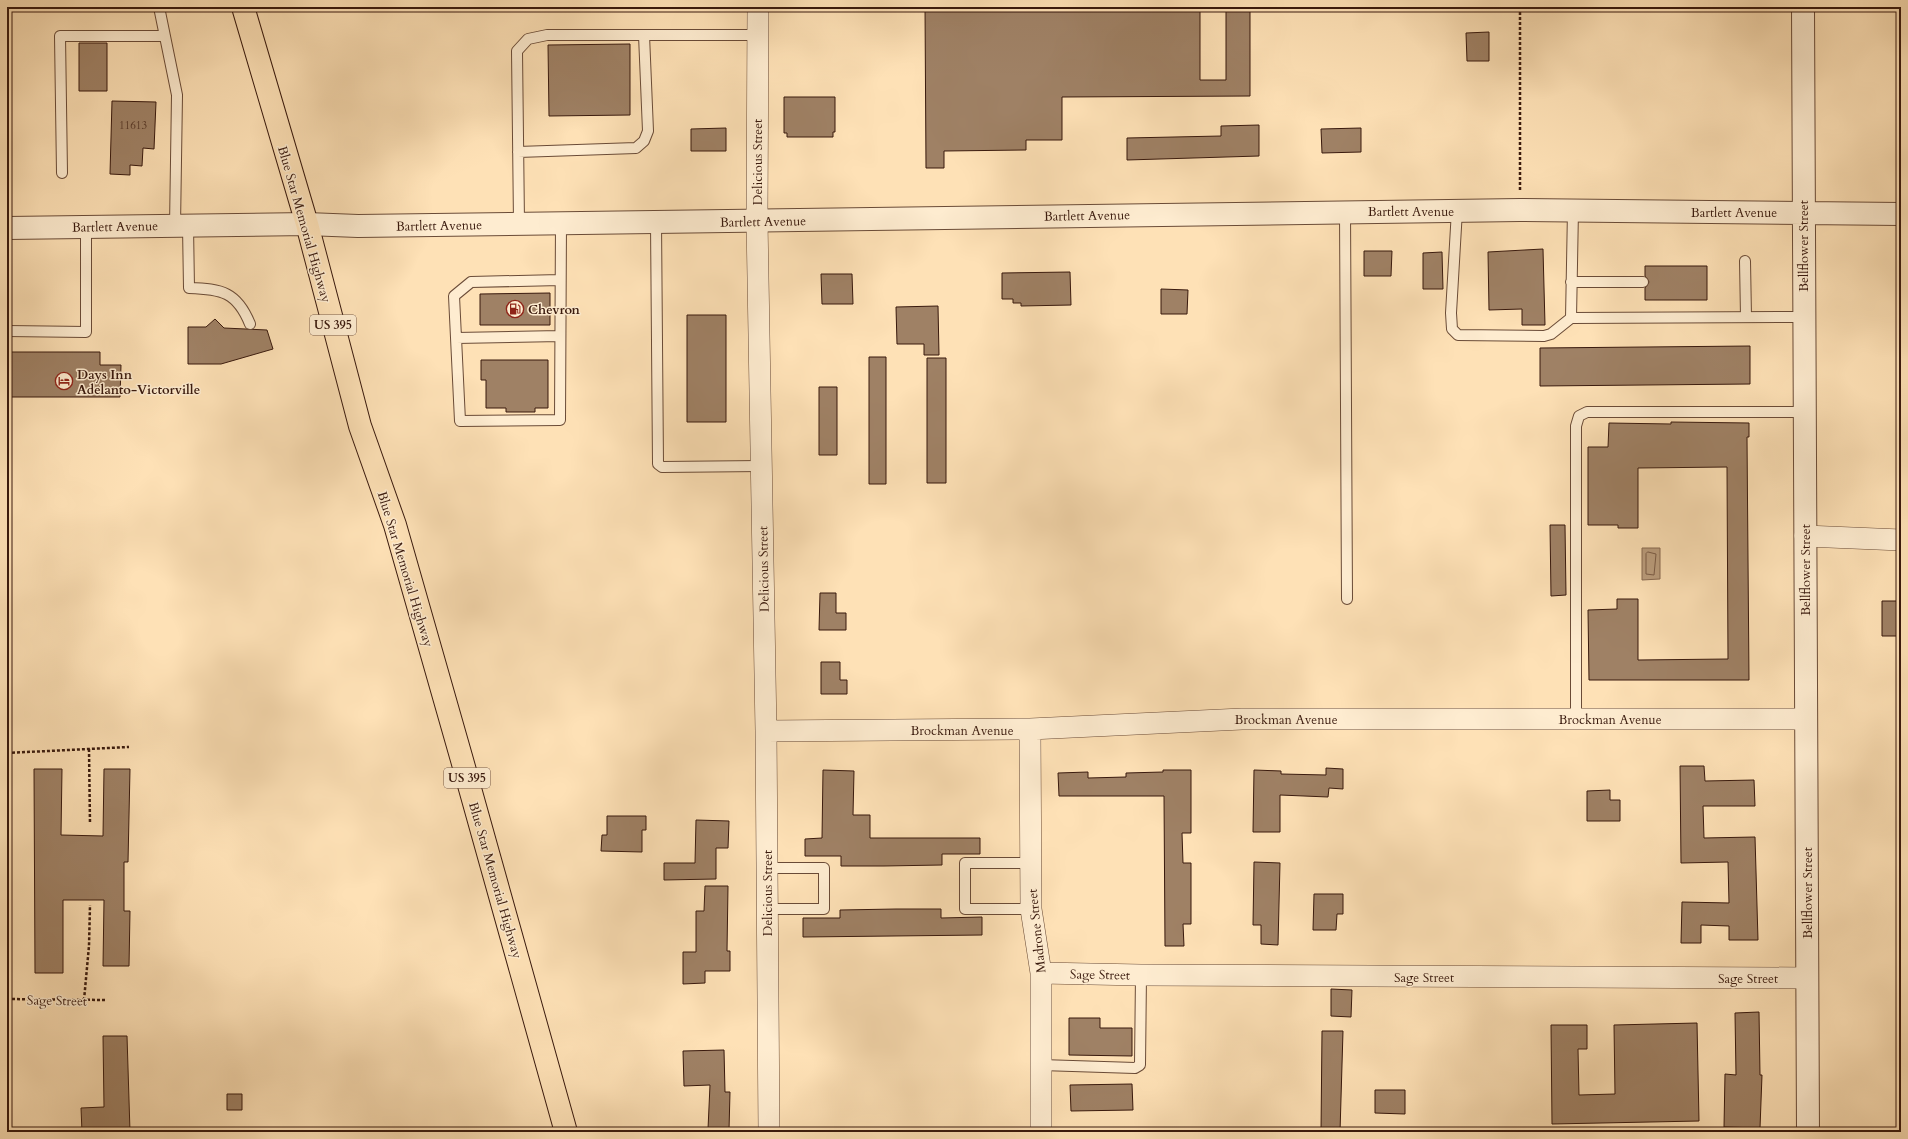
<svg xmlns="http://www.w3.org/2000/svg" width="1908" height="1139" font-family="Cardo,serif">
<rect width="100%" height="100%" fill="#fee1b6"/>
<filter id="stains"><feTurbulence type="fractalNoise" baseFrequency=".005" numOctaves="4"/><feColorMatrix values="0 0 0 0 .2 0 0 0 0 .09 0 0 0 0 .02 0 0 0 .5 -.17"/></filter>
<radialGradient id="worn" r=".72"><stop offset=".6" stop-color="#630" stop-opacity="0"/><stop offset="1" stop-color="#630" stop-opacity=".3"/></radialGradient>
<path fill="#bb9d7d" stroke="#876850" d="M1642,548H1660V579L1642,580Z"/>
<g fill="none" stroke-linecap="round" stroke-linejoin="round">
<path stroke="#7a5b45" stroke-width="1" d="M1648,552L1656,554L1654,575L1646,574V554Z"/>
</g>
<path fill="#9f8165" stroke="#39190d" d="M925,7H1200V80H1226V7H1250V96L1062,97V140H1026V150L944,151V168H926Z
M1489,32V61H1467L1466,33Z
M79,43H107V91H79Z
M630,44V115L549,116L548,45Z
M784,97H835V132H833V137H787V133H784Z
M112,101L156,102L154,149L143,148L142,166L130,165V175L110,174Z
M1259,125V156L1127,160V138L1221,136V126Z
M726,128V151H691V129Z
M1361,128V152L1322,153L1321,129Z
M1543,249L1545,325H1522V309L1489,310L1488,252Z
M1364,251H1392L1391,276H1364Z
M1442,252L1443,289H1423V253Z
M1645,266H1707V300H1645V288L1649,282L1645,276Z
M1070,272L1071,305L1021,306V303H1013V299H1002V273Z
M821,274H852L853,304H822Z
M1161,289L1188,290L1187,314H1161Z
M550,293V325H480V294Z
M938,306L939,355H924V344H897L896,307Z
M687,315H726V422H687Z
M215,319L224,328L267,330L273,349L221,364H188V327H206Z
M1750,346V384L1540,386V348Z
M7,352H100V365H121L120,397H7Z
M869,357H886V484H869Z
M927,358H946V483H927Z
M481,360H548V408H535V412H506V408H486V380H481Z
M819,387H837V455H819Z
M1671,422L1749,423V437H1747L1749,680H1589L1588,610L1617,609V599H1638V660L1728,659L1727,467L1638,468V528H1618V525H1588V447H1608L1609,423L1671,424Z
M1550,525H1565L1566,595L1551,596Z
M820,593H836V613H846V630H819Z
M1882,601H1901V630H1899V636H1882Z
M821,662H840V680H847V694H821Z
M1680,766H1704L1705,781L1754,780L1755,806H1703L1704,838L1755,837L1758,940H1729V926L1701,925V943H1681L1682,902L1729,903L1728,862L1681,863Z
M1326,768L1343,769V789L1329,788L1328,797L1280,795V832H1253L1254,770L1281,771V774L1326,775Z
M34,769H62L61,835L103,836L104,769H130L128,862H124V911H130L129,966H103L104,900H63V973H35Z
M823,770L854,771L853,815H870V838H980V854H942V865L884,866H841V856H805V839L822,838Z
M1163,770H1191V833H1182L1183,863H1191V924H1183L1184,946H1165L1164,796H1059L1058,773L1088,772V778L1126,777V773L1163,772Z
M1610,790V800H1620V821H1587V791Z
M607,816H646V830H642V852L601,851L602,835H607Z
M696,820L729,821L728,848H716V879L664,880V863H695Z
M1254,862L1280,863L1278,945L1261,944V925H1253Z
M705,886H728L727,951H730V971H705V983L683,984V952H696V911H704Z
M1314,894H1343V914H1337L1336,930H1313Z
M896,909H941V918L982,917V935L803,937V918H840V910Z
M1331,989L1352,990L1351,1017L1331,1016Z
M1759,1012L1760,1075H1762L1760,1128L1724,1127L1725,1074L1736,1075L1735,1013Z
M1069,1018H1100V1028H1132V1056L1069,1055Z
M1697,1023L1699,1121L1552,1124L1551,1025H1587V1049H1578L1579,1095L1615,1094L1614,1025Z
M1322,1031H1343L1340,1132H1321Z
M103,1036H127L130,1132H82L81,1108L104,1107Z
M724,1050L725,1092H730L729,1130L708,1129L710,1085L684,1086L683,1051Z
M1132,1084L1133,1110L1071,1111L1070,1085Z
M1375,1090H1405V1114L1375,1113Z
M227,1094H242V1110H227Z"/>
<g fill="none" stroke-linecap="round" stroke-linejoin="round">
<defs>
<path id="service" d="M159,7L177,95L175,226
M518,152L636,148L644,141L648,131L644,35
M62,173L60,36H165
M1457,210L1451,313L1452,329L1458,335L1544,336L1551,334L1571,318L1804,317
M1345,211L1347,599
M656,222L658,464L662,467L761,466
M519,223L517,51L528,39L547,35H758
M188,226L189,288C222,289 237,292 250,324
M1745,261L1746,317
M560,280L471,282L454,296L460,421L560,420L561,223
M1571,282H1643
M1571,318L1573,210
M7,331L86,332V227
M456,338L560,336
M1576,719V426L1579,416L1587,412H1804
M1031,863H965V909H1031
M767,868H824V909H767
M1041,1065L1135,1068L1140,1065L1141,975"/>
<path id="minor" d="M758,7L757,221L766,731L769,1132
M1805,536L1901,540
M1030,729L1031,909L1041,973V1132
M766,731L1030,729L1242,719H1806
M1041,973L1141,975L1807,978"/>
<path id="tertiary" d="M1803,7L1808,1132
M7,228L307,224L358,226L1520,210L1901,214"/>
<path id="trunk" d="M243,7L307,224L360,426L395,525L462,760L566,1132"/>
</defs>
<use href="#service" stroke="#6a4b37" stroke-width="12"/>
<use href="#minor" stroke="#6a4b37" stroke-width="22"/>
<use href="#tertiary" stroke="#6a4b37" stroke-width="24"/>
<use href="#trunk" stroke="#39190d" stroke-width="24"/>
<path stroke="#39190d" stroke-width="2.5" stroke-dasharray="3 2" stroke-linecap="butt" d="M1520,190V7
M89,749L90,824
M7,753L129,747
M7,999L107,1000
M84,1000L89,946L90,905"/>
<use href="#service" stroke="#feecd0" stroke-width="10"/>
<use href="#minor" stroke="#feecd0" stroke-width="21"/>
<use href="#tertiary" stroke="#feecd0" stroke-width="22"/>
<use href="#trunk" stroke="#fee1b6" stroke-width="22"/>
</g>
<defs>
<symbol id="fuel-ring" viewBox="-11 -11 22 22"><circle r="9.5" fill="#feecd0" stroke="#8f2418" stroke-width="1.5"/><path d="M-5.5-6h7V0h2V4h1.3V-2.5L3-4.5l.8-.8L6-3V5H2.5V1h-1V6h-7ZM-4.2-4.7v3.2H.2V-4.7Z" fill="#8f2418"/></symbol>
<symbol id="hotel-ring" viewBox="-11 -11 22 22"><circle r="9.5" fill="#feecd0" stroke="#8f2418" stroke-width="1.5"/><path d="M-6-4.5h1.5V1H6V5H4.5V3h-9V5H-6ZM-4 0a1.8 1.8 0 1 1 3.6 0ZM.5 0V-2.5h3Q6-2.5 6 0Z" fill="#8f2418"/></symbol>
</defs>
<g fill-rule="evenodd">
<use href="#fuel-ring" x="505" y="299" width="20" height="20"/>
<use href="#hotel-ring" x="54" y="371" width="20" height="20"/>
</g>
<g text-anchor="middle" stroke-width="3" stroke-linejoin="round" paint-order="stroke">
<g font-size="11" fill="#523323">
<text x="133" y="129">11613</text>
</g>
<g fill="#feecd0" stroke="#745848" stroke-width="1">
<rect x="310" y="315" width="46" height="20" rx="3"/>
<rect x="444" y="768" width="46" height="20" rx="3"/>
</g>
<g font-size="12" font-weight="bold" fill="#39190d">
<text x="333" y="329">US 395</text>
<text x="467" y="782">US 395</text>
</g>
<g font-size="13" fill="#39190d" stroke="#feecd0">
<text transform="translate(757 162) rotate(-90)" y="5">Delicious Street</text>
<text x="1411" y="216">Bartlett Avenue</text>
<text x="1734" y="217">Bartlett Avenue</text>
<text transform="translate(1087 215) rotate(-1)" y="5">Bartlett Avenue</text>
<text transform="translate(763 221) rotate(-1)" y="5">Bartlett Avenue</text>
<text transform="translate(305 224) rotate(74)" y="5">Blue Star Memorial Highway</text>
<text transform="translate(439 225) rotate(-1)" y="5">Bartlett Avenue</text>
<text transform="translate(115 226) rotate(-1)" y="5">Bartlett Avenue</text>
<text transform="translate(1803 246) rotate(-90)" y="5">Bellflower Street</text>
<text transform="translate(406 569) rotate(73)" y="5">Blue Star Memorial Highway</text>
<text transform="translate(763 569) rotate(-91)" y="5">Delicious Street</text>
<text transform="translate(1805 570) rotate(-90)" y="5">Bellflower Street</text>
<text x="1286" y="724">Brockman Avenue</text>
<text x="1610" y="724">Brockman Avenue</text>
<text x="962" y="735">Brockman Avenue</text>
<text transform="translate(496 880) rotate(74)" y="5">Blue Star Memorial Highway</text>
<text transform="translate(767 893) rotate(-90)" y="5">Delicious Street</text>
<text transform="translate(1807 893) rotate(-90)" y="5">Bellflower Street</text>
<text transform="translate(1036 931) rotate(-96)" y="5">Madrone Street</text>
<text transform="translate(1100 974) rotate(1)" y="5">Sage Street</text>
<text x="1424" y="982">Sage Street</text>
<text x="1748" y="983">Sage Street</text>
<text transform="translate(57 1000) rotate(1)" y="5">Sage Street</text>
</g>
<g font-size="13" font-weight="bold" fill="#39190d" stroke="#feecd0" text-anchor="start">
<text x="528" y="314">Chevron</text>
<text x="77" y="379">Days Inn<tspan x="77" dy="15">Adelanto-Victorville</tspan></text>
</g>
</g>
<rect width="1908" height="1139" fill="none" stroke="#fee1b6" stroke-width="24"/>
<rect x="8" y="8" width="1892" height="1123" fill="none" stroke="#39190d" stroke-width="2"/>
<rect x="12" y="12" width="1884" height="1115" fill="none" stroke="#39190d"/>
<rect width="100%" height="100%" filter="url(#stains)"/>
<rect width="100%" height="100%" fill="url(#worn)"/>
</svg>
